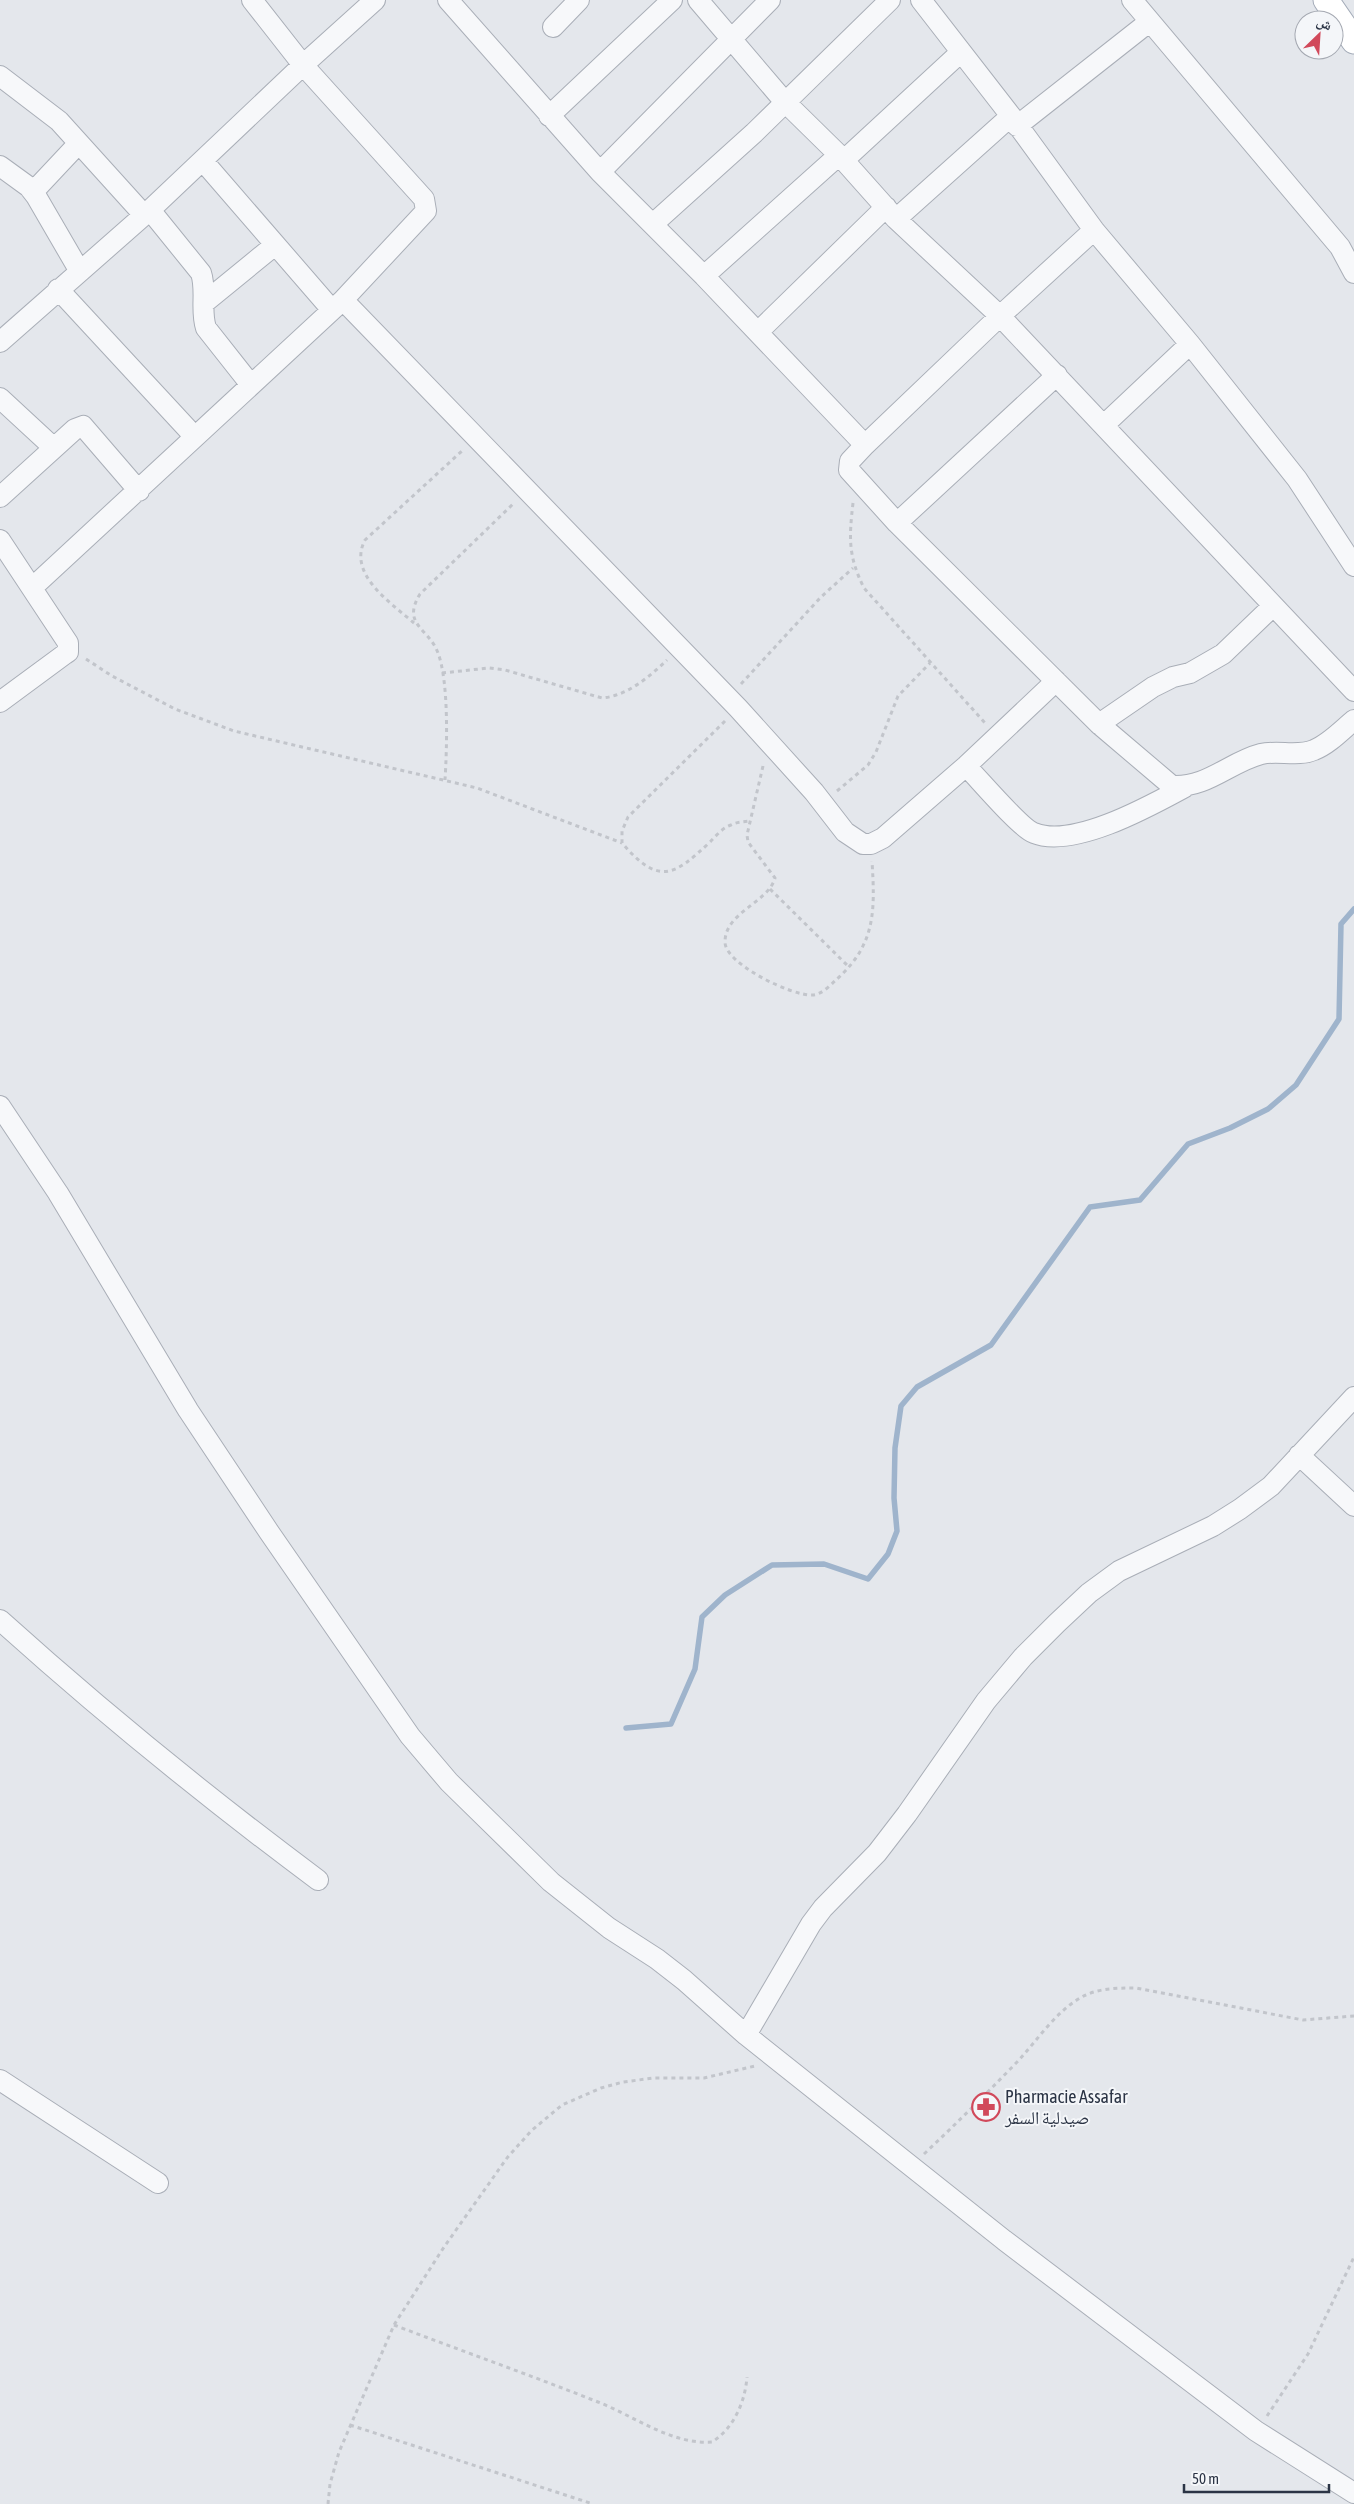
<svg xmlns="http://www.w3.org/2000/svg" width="1354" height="2504" font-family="'Asap Condensed','Noto Naskh Arabic',sans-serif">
<rect width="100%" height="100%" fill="#e4e7ec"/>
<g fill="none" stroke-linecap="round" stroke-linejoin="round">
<path stroke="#9fb4cc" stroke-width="5.5" d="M626,1728L671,1724L695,1669L702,1617L725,1595L772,1565L824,1564L868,1579L888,1554L897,1531L894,1498L895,1448L901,1406L917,1387L991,1345L1090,1207L1140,1200L1188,1144L1230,1128L1268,1109L1296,1085L1339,1019L1341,924L1354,909"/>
<defs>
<path id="minor" d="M448,0L600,172L704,276L865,445
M698,0L784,101L839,155L896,219L1000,316L1354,691
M921,0L1011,116L1094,230L1190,344L1297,479L1354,566
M1132,0L1340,247L1354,273
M553,27L579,0
M0,76L59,121L144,215
M549,116L672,0
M1017,126L1149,22
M203,161L332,310
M843,161L961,52
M0,166L29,187L36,196L79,270
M600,172L770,0
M33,192L79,143
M150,210L201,273C207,291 200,310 206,328L251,385
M896,219L1011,116
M653,224L754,133L890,0
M1094,230L1000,316L865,445L850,461L849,470L897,523L1099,724L1172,786C1207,788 1230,762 1261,754C1278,750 1298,757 1314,750C1329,744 1342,730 1354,720
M704,276L839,155
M58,289L195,437
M343,300L738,708L814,792L845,832L863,844H871L883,838L966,766L1056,681
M204,303L275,245
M758,332L886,207
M0,342L150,210L303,65L375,0
M0,398L54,448
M1104,425L1190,344
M0,497L75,429L83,426L139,491
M897,523L1057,375
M0,540L68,643V652L65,654L0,702
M33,587L343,300L426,211L424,199L303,65L252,0
M1099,724L1153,687L1173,677L1190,673L1223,654L1273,606
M966,766C978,778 1021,829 1034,833C1073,849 1150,806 1185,787
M0,1106L58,1193L188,1410L269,1532L410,1736L449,1782L551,1882L609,1928L657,1959L684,1980L746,2035L1004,2240L1256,2431L1354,2493
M1299,1455L1354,1506
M0,1620C102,1712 208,1798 318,1880
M746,2035L811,1924L823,1908L877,1853L907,1814L986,1701L1023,1657L1057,1623L1089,1593L1119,1571L1213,1526L1240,1509L1271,1486L1354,1397
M0,2080L158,2183"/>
<path id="major" d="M1326,0L1354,41"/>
</defs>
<use href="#minor" stroke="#a9aeb7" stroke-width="22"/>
<use href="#major" stroke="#a3abb8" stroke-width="27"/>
<path stroke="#c2c5cb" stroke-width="3" stroke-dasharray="4 4" stroke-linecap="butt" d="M853,503C849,538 848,556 864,588L985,723
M414,623C391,603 347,574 365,540L463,450
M86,659L112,676L175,709L234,731L477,788L622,843
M442,673L489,668L505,670L602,698C627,696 649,677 667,660
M741,684L821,597L853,568
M725,721L628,817L622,831V843C659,886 674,876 710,842C716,836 722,828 731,825C736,822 743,822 750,821
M763,766L747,835L748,842L775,878C768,903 725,912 725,942C725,964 792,996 812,995C822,995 830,985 837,979C876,944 875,910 872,861
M445,780C447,748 449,682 438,653C429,628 401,625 420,594L514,503
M837,791L868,765L876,752L898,696L930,663
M770,889L849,967
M924,2154C957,2123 988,2092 1019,2060C1038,2039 1056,2012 1080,1998C1097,1988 1116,1988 1136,1988L1303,2020L1354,2016
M394,2325C462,2351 530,2375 598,2402C634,2416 672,2445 712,2442C734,2428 745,2402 747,2377
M1267,2416L1308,2354L1354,2257
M350,2425L593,2504
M328,2504L330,2484L339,2452L394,2325L444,2247L507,2158L531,2131L562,2105L601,2088L623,2082L654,2078H704L755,2066"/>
<use href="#minor" stroke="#f7f8fa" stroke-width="20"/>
<use href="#major" stroke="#fff" stroke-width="25"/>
</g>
<defs>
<symbol id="pharmacy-ring" viewBox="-11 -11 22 22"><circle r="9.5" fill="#f4f6f9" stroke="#d1495b" stroke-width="1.5"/><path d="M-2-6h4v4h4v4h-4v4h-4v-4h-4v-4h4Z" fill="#d1495b"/></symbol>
</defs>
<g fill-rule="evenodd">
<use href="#pharmacy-ring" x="970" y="2091" width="32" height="32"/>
</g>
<g text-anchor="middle" stroke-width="4" stroke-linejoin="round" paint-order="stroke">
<g font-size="18" fill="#2b3445" stroke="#f4f6f9" text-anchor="start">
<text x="1005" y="2103">Pharmacie Assafar<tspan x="1005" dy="21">صيدلية السفر</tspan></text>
</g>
</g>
<g transform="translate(1319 35) rotate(25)"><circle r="24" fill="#f4f6f9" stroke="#a4a8b1"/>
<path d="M0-4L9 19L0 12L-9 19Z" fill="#d1495b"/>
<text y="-8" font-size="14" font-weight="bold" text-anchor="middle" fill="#2b3445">ش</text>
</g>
<path d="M1184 2484v8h145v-8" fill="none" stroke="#2b3445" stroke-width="2.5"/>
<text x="1192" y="2484" font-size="15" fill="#2b3445" stroke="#f4f6f9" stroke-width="4" paint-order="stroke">50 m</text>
</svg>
